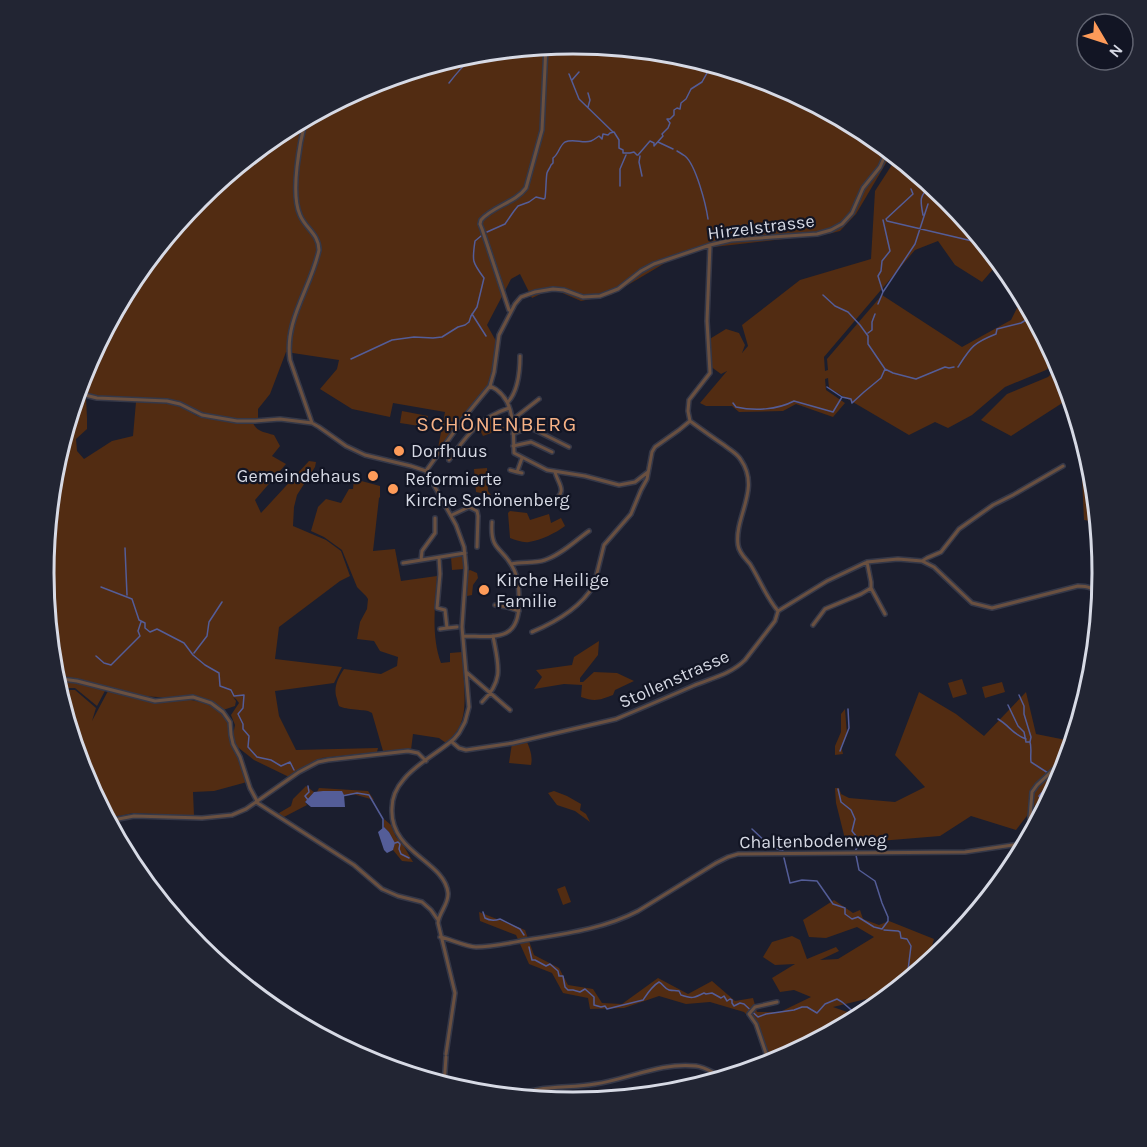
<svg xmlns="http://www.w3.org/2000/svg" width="1147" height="1147" font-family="Karla,sans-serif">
<rect width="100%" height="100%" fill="#1b1e2e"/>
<path fill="#522c12" d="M574,44L677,54L777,84L868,133L892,153L856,214L840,231L828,234L705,248L670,260L611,295L581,301L560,292H545L532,298L520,274L511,279L487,325L496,341L490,386L467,414L436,458L445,412L393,403L390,417L352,409L320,389L337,369L339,360L286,352L270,394L258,409V419H238L209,414L201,412L182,403L169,400L99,397L77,392L84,370L133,279L199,198L279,133L371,84L470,54Z
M897,157L935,188L933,192L941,193L949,199L1000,261L982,282L955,265L938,241L915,250L824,357L825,371L828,370L827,359L882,295L962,347L1011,320L1023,296L1057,359L1046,370L1005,387L972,415L948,428L935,422L909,435L829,388L828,378L825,379L826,390L845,403L833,417L796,404L783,411L739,412L732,406H706L700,403L727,371L721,374L710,366L708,340L726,329L739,333L745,345L742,353L748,346L742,325L800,280L871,259L875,191Z
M1060,365L1063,371L1070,398L1011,436L981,420L1007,394L1048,377Z
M77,395L86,397L87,418V429L76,439L77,451L84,459L112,441L133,436L136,402H160L180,406L197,416L227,421L253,423C257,432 265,432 274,435L280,446L272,456L286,464L255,500L261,513L309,461L316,462L315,467L297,495L294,507L293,526L326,540L341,551L350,576L340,581L279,627L275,659L342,667L334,683L275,691L279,716L296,750L378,748L377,752L322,758L300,769L289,777L254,760L235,745L233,735L235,725L231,715L239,703L236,699L233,697L236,701L235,706L223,710L207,700L189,695L172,698L142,696L107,687L97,706L75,688H57L54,677L44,573L54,470Z
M402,411L428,416L426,427L400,423Z
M491,417L505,428L483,436L478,426Z
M487,468L488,491L491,495L476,492L474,469Z
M1093,471L1098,522L1084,520L1082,478Z
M354,479L380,486V497L379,498L373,551L395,549L401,581L437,576C435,605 431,636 441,663L450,662V653L462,652C464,662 463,671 464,681C465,706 467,726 446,743L439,738L413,734L411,750L383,751L372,713L368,711C363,710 343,709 339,706C338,704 337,698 336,696C334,686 338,678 344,669L381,674L397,666L398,657L380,651L374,641L357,639L360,622L367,609L368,599L366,596L357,587L342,550L324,537L311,531L318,507L326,499L341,503L349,489H353Z
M510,511L527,513L530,520L549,514L551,523L561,518L565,526C556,533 541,540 529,542C523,543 516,540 510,538L508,513Z
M460,556L463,557L464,569L452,570L451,557Z
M470,570L477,573L478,578L473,585L472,595L467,596L468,571Z
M599,641L598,655L580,678V682H583L594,672L617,673L634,681L615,690L613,695C600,700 595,702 581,697L582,685L564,684L534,689L542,677L536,670L572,665L574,657Z
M962,679L967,694L953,698L948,683Z
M1002,682L1005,692L985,698L982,687Z
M58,690H75L96,708L92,721L108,691L157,703L186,699L206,703L222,713L229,723V736L232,745L238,757L247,782L214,791L193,792L194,816L133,813L106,819L84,776Z
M919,692L956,714L984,736L1026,692L1036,734L1066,740L1083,693L1088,696L1063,777L1059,785L1053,782L1016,830L971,816L940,836L855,843L845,839L836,803L835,788H839L841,794L849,798L895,802L925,787L895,755Z
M845,709L847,735L841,746L843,754L835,755V746L841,732V714Z
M526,740C530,748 533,757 531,765L509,763L512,743Z
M306,786L314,792L305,802L307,805L282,818L279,815V813L291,806L293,799Z
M319,788L368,791L374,800L353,794L344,795L341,791L317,792Z
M554,791L567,796L581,804L580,810L586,814L590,822L575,811L557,805L548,793Z
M384,819L391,825L396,837L402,843L413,862L402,861L393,850L394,843L389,832L384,827Z
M565,886L571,902L563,905L557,889Z
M834,900L853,913L860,910L863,919L879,925L889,921L934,939L926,967L895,992L833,1007L850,1013L852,1009L861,1008L865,1016L776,1063L770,1065L757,1026L744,1012L710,1002L686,1004L659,996L624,1008L590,1009L588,998L563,993L552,973L529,964L516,935L480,921L479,912L525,930L534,955L559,968L568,985L593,989L602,1003L622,1004L658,978L688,994L712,981L735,1001L753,998L757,1012H780L811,997L794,990L780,992L772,978L795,964L775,965L763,957L772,942L792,936L800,940L807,959L836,947L839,951L820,960L838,959L874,937L857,927L826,938L809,937L803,920Z"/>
<path fill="#545d98" d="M323,791H342L344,795L345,807H311L305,802L314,792Z
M384,827L389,832L395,843L393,850L387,853L384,850L378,832Z"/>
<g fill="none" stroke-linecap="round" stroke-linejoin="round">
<path stroke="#545d98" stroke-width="1.5" d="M569,74L579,99L613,132
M572,80L579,72
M449,83C456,74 467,61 476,55L481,57L493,51
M588,93L590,100L588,107
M658,142L673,149
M677,151C679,152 682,154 685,156C696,165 706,205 708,219
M640,156L639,162L642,176
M620,186V169L626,155
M911,189L913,194L886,219L887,221L985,244
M923,215C920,200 919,195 932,185
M487,232L505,224L514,211L518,206L529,202L536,197L544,199L545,198C546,192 546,177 547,173C548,170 550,168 551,165L553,163V158C559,154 559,146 565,142C574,138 583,144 591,141C594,140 596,138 599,136L602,139L603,134L608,135L610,133L614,132L619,140V148L623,150V153H630L634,152L637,155H638L650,141L654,143V146L663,136L662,134L668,128L670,123L667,119H670L674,115V110L677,108L680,109L681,103L686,99L691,89L702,82L712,64
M883,292L878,276L881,271L882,261L890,251L883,220
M823,295L835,306L848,312L860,325L868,336V344L885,369L893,373L916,379L945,367L949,368L954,367
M878,304L883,292L915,244L928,204
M472,314L486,336
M1034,320L1036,319
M868,333L872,330V322L875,314
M351,359L392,340L414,337L433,338L442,337L458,327L465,325L469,322L471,316L477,307L484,278C472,262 472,261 475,241L481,236
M958,367C971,347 973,343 996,334L997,329L1021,323L1026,320L1027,321H1031
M827,387L842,397
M733,403L736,407C754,411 777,410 794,401L833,412L842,397L851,399L852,403L864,392L881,378L885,369
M125,548L127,595
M101,587L132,599L139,620L145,623V628L150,632L157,629L184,643L193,655L205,665L219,673L220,686L231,690L234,696L244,695L243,708L238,714L243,724V729L249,736L248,747L257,757L271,760L281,766L290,762L294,770
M194,653L207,636L209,622L222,602
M96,656L104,663L111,665L140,636L138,631L141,622
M1019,695L1024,706V714L1031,737L1030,742
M1008,705L1018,726L1024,732L1026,742H1030C1032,749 1030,755 1031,762L1048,773
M998,719C1010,726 1012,734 1026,739
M1071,746L1072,747
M840,751L849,728L848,709
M308,786L309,792L305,796L308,800
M838,789L841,802L851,810L855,819L852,831L856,836L854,842L857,848L855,851
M342,796L357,793L369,795L383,819V828
M1046,808L1039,796L1053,780L1051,777
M752,829L770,846L783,851
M395,843L398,842L400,844L399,849L401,854L409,858
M784,858L790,883L802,880L817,881L833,904L845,908V914L852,919L858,917L874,927L882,929L888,921V917L882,903L875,881L859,870L856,855
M483,912L485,918C490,921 494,921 500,919L520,929L524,935
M884,930L898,931L900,932L901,938L907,939L911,946L908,970L914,976
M529,947L532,960H535L546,966L550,964L558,971L559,976H563L565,987L568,990H573L580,992L585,989L594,997V1005L601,1007L605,1006L607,1009L643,1000C647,994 652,986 659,982C663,984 665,989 669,990C673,991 675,990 679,991L681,995C692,999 694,998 704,993L706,994L712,993L721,998L724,996L727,1001L730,999L732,1000V1003L734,1006L740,1003L744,1004L758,1017L766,1014L794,1010L802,1007H807L817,1013L825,1004L837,999C848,1004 848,1011 861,1015L862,1017"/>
<defs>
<path id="minor" d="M306,118C300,141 290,193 300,215C305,228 319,234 319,250C311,288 284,320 290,360L312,423
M511,311L509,310L482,229L480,224L481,220C493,206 515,203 526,188L542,130L546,46
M490,386C516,397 513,429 514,453L547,470L585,476L619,485L635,482L648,472
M77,393L97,398L167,401L180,404L202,415L237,421H255L280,419L312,423L319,427L346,446L365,455L411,466L426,471
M508,402C518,391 520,371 520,356
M512,420L539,399
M690,421L688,411L689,400L710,373L707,321L710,245
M513,434L529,427L569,447
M513,446L531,442L552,452
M522,458L517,472L522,473
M449,460C467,435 479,418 509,408
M510,470L517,472
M426,471L456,525L464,547L466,568L462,627L469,707L465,722L459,733L454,739C438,753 417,763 404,779C397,787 392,798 392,808C389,853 445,861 448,893C449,904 439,912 438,923L455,993L446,1054
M426,471L467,414L490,386L494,372L499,335L515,304L521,297L535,292L553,289L564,290L583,297L600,296L618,289L641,271L654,264L710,245L731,240L817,234L831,230L842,224L852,213L863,188L880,167L888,149
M468,496L469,507
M516,503L522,500L529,499L552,501C569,492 558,484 555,472
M452,515L469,507L477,511L478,516L477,547
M439,558L440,574L437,608L445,610L447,628L440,629
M421,560L422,551L435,533V518
M922,561L927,558L941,552L959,529L993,505L1013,495L1063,466
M867,562L871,582V588L885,614
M403,563L465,553
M511,564C522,561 534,564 545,560C561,555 576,540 589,531
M495,605L507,607L519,611
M813,625L825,609L861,594L871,588
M447,628L457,627
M532,632C556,622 581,607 594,585L604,545L631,514L641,490L647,479L652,452L655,447L679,430L690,421C701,429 712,437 724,445C730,450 737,453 741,460C761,489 734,517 738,545C739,553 745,558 750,564C760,580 766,597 778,611
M463,636C493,636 519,643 519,603C519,590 519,578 512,566C501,546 490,551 492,522
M466,672L510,710
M54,678L77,681L155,701L193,697L211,703L223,712L230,722L231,735L233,744L240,757L250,788L257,801
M482,702C505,680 498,664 493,636
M452,742L459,748L466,750L513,743L616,719C642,708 668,697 695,685C712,678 731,674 745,660L775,621L778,611L827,581L867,562L898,559L922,561L934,567L972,603L992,608L1078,586C1088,586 1094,588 1101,596
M256,802L354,865L382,889L398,896L422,902L431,910L438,920
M108,821L134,816L202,818L232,815L246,809L299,772L318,762L328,760L408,751L418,753L426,761
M1031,836L1030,817L1032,792L1037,785L1064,760L1068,743L1081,708L1086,701
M440,937C450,939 467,947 476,947C492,947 510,943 526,940C563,934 604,929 638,911L716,863L728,857L738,854L965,852L1027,843
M770,1065L756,1024L749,1014L755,1007L777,1002
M444,1085L446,1057
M513,1098C536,1084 570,1089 595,1084C629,1079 661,1062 696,1066C706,1067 716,1075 726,1078"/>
</defs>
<use href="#minor" stroke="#353848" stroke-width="6"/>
<use href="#minor" stroke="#6a5040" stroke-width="3"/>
</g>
<g fill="#fe9b59" stroke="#121524" stroke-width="2">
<circle cx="399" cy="451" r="6"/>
<circle cx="373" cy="476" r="6"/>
<circle cx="393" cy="489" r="6"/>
<circle cx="484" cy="590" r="6"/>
</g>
<g text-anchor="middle" stroke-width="4.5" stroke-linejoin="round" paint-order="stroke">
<g font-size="18" fill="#d7dae5" stroke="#121524">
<text transform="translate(761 227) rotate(-7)" y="6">Hirzelstrasse</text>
<text transform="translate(674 679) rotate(-24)" y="6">Stollenstrasse</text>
<text transform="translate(813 841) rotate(-1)" y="6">Chaltenbodenweg</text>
</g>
<g font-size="18" fill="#d7dae5" stroke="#121524" text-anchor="start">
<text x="411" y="457">Dorfhuus</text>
<text x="361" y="482" text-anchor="end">Gemeindehaus</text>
<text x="405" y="485">Reformierte<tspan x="405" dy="21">Kirche Schönenberg</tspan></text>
<text x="496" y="586">Kirche Heilige<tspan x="496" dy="21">Familie</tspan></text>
</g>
<g font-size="21" letter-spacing="1.5" fill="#f7b286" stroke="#121524">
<text x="497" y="431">SCHÖNENBERG</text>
</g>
</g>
<path d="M0 0H1147V1147H0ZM54 573a519 519 0 1 1 1038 0a519 519 0 1 1-1038 0Z" fill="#222533" fill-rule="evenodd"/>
<path fill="none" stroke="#d7dae5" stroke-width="3" d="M54 573a519 519 0 1 1 1038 0a519 519 0 1 1-1038 0Z"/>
<g transform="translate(1105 42) rotate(129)"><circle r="28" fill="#121524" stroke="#616471" stroke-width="1.5"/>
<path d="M0-4.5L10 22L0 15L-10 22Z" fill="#fe9b59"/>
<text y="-9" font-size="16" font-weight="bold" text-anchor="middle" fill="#d7dae5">N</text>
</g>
</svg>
